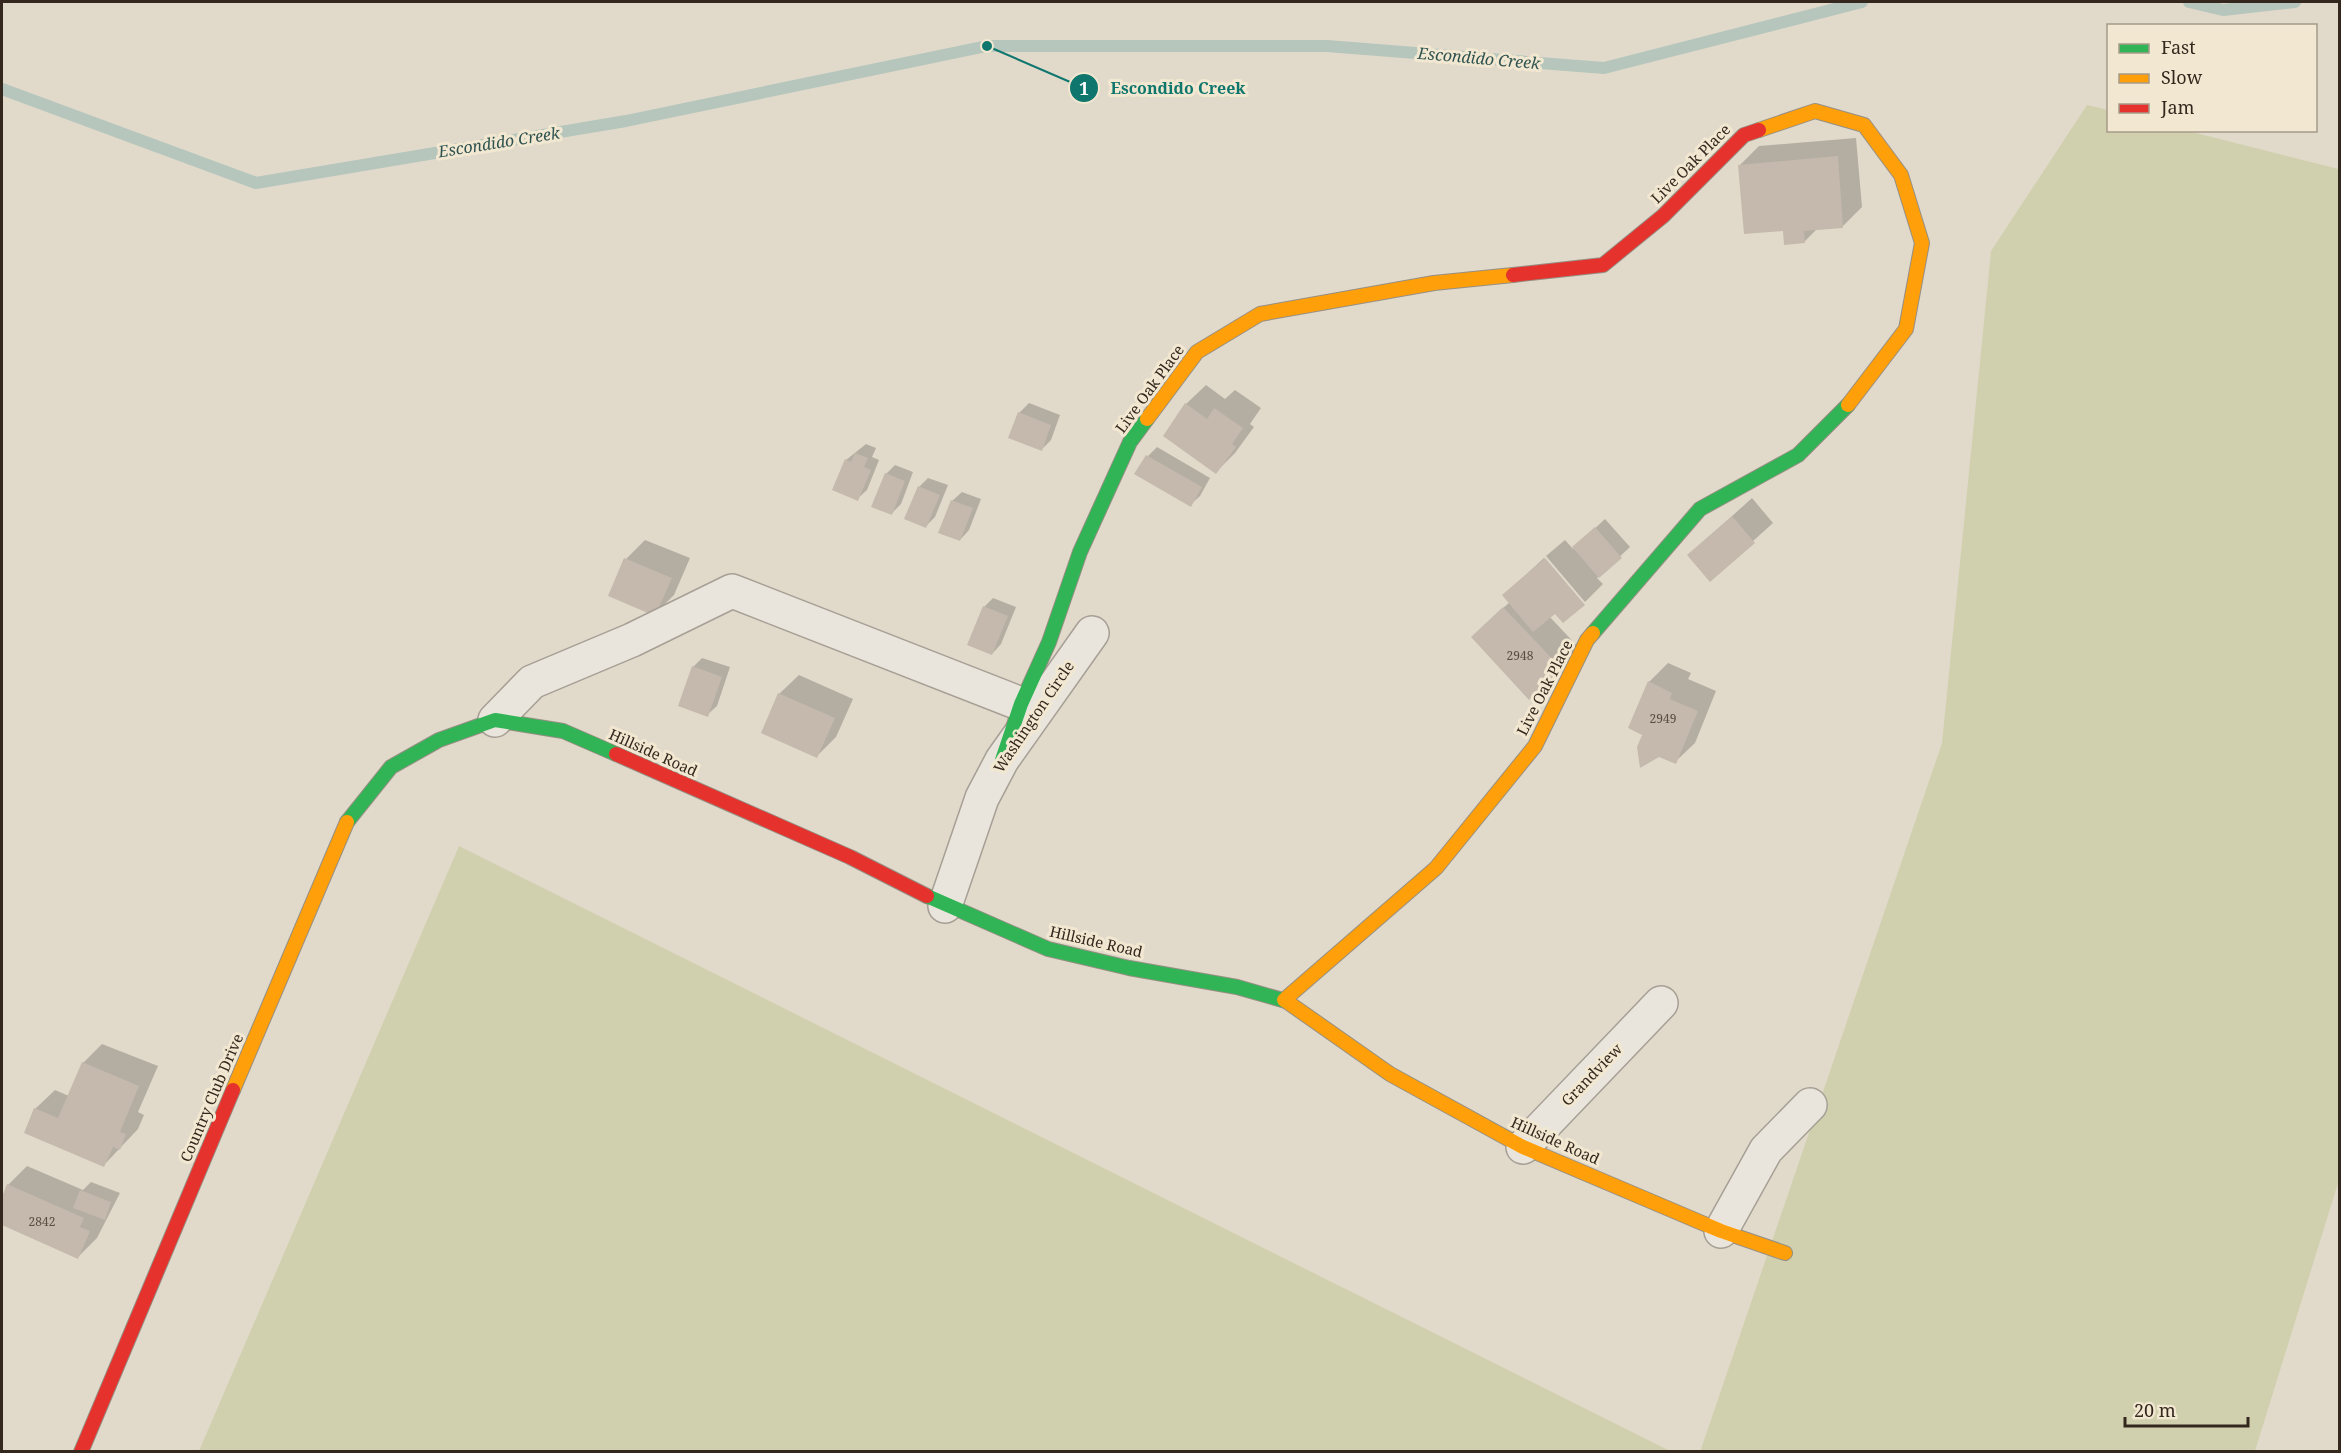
<svg xmlns="http://www.w3.org/2000/svg" width="2341" height="1453" font-family="'Noto Serif',serif">
<rect width="100%" height="100%" fill="#e1dacb"/>
<path fill="#d0d0ae" d="M2087,105L2108,110V130L2188,131L2339,169V1180L2255,1451L1700,1452L1942,743L1991,251Z
M459,846L1670,1451H199Z"/>
<path fill="#0003" d="M1856,138L1862,207L1843,226L1818,228L1804,242L1784,229L1740,165L1759,146Z
M1206,385L1225,399L1235,390L1261,408L1250,424L1254,427L1235,453L1216,472L1186,404Z
M1029,403L1060,415L1051,440L1042,449L1019,413Z
M866,444L876,448L872,457L879,460L867,490L857,499L846,460Z
M1157,447L1210,478L1200,496L1190,505L1148,456Z
M895,465L913,472L901,504L892,513L886,474Z
M928,478L948,485L935,517L926,526L919,487Z
M962,492L981,499L969,530L960,540L952,501Z
M1752,498L1773,523L1710,580L1689,555Z
M1605,519L1630,547L1597,578L1603,584L1585,602L1546,556L1565,540L1573,549Z
M645,540L690,558L674,595L655,614L626,559Z
M1544,558L1583,604L1555,612L1549,616L1580,649L1561,668L1492,618L1510,602L1504,595Z
M993,598L1016,607L1001,644L992,654L984,607Z
M702,658L730,667L717,706L707,715L693,667Z
M1668,663L1691,673L1688,679L1716,691L1695,743L1675,762L1644,734L1649,682Z
M799,675L853,699L836,737L817,756L779,694Z
M102,1044L158,1066L138,1112L144,1115L138,1129L104,1165L35,1109L55,1090L69,1096L83,1063Z
M27,1166L83,1190L91,1182L120,1193L97,1238L78,1257L2,1223V1201L8,1185Z"/>
<g fill="none" stroke-linecap="round" stroke-linejoin="round">
<path stroke="#b6c6bc" stroke-width="12" d="M2189,2L2223,10L2295,2
M2,89L256,183L626,121L987,46H1327L1604,68L1862,2"/>
</g>
<path fill="#c4b9ac" d="M1838,156L1843,228L1804,231L1805,243L1784,245L1783,231L1744,234L1738,165Z
M1185,403L1207,419L1214,408L1243,428L1232,444L1236,447L1216,474L1163,436Z
M1018,412L1051,425L1042,451L1008,438Z
M855,453L868,458L864,467L871,470L858,501L832,490L845,459L851,462Z
M1146,455L1202,487L1191,507L1134,474Z
M885,473L905,481L892,515L871,507Z
M918,486L940,495L926,528L904,519Z
M951,500L973,508L960,541L938,533Z
M1732,516L1755,543L1710,582L1687,555Z
M1595,527L1622,558L1599,578L1572,547Z
M624,558L672,578L655,616L608,596Z
M1545,558L1585,605L1563,623L1555,614L1533,632L1502,595Z
M983,606L1008,616L992,655L967,645Z
M1503,607L1562,669L1529,700L1471,637Z
M692,666L722,677L708,717L678,706Z
M1648,681L1672,693L1670,699L1698,711L1676,764L1659,757L1640,768L1637,747L1642,735L1628,728Z
M778,693L835,718L817,758L761,733Z
M82,1062L139,1086L120,1132L126,1134L120,1150L113,1147L104,1167L24,1133L34,1108L58,1118Z
M7,1184L84,1218L80,1227L90,1231L78,1259L2,1225V1197Z
M80,1190L111,1202L105,1220L73,1208Z"/>
<g fill="none" stroke-linecap="round" stroke-linejoin="round">
<defs>
<path id="street" d="M495,720L532,682L632,640L732,591L1021,704
M945,906L982,798L1002,760L1092,633
M1523,1147L1661,1003
M1721,1231L1766,1150L1810,1105"/>
<path id="fast" d="M1593,633L1700,509L1798,455L1848,405
M1002,760L1021,704L1049,642L1080,552L1130,442L1147,419
M347,822L391,767L439,740L495,720L563,731L616,754
M927,896L1048,949L1129,968L1237,987L1286,1001"/>
<path id="slow" d="M1759,130L1815,111L1864,125L1901,175L1922,243L1906,329L1848,405
M1147,419L1197,352L1260,314L1434,283L1513,275
M1284,1000L1436,868L1535,746L1587,640L1593,633
M1286,1001L1390,1074L1523,1147L1721,1231L1785,1253
M233,1090L347,822"/>
<path id="jam" d="M1513,275L1603,265L1663,216L1744,135L1759,130
M616,754L850,857L927,896
M81,1452L233,1090"/>
</defs>
<use href="#street" stroke="#a69f95" stroke-width="36"/>
<use href="#fast" stroke="#968f84" stroke-width="16"/>
<use href="#slow" stroke="#968f84" stroke-width="16"/>
<use href="#jam" stroke="#968f84" stroke-width="16"/>
<use href="#street" stroke="#eae5dc" stroke-width="33"/>
<use href="#fast" stroke="#30b455" stroke-width="14"/>
<use href="#slow" stroke="#ff9f0a" stroke-width="14"/>
<use href="#jam" stroke="#e5322d" stroke-width="14"/>
</g>
<g text-anchor="middle" stroke-width="6" stroke-linejoin="round" paint-order="stroke">
<g font-size="12" fill="#584c42">
<text x="1520" y="660">2948</text>
<text x="1663" y="723">2949</text>
<text x="42" y="1226">2842</text>
</g>
<g font-size="15" fill="#34281e" stroke="#f2e8d1">
<text transform="translate(1691 164) rotate(-45)" y="5">Live Oak Place</text>
<text transform="translate(1150 389) rotate(-54)" y="5">Live Oak Place</text>
<text transform="translate(1545 688) rotate(-63)" y="5">Live Oak Place</text>
<text transform="translate(1034 717) rotate(-56)" y="5">Washington Circle</text>
<text transform="translate(653 753) rotate(24)" y="5">Hillside Road</text>
<text transform="translate(1096 942) rotate(13)" y="5">Hillside Road</text>
<text transform="translate(1592 1075) rotate(-46)" y="5">Grandview</text>
<text transform="translate(212 1098) rotate(-67)" y="5">Country Club Drive</text>
<text transform="translate(1555 1141) rotate(24)" y="5">Hillside Road</text>
</g>
<g font-size="16" font-style="italic" fill="#2e524f" stroke="#f2e8d1">
<text transform="translate(1479 58) rotate(5)" y="6">Escondido Creek</text>
<text transform="translate(499 142) rotate(-9)" y="6">Escondido Creek</text>
</g>
</g>
<path fill="none" stroke="#0f766e" stroke-width="2" d="M987 46L1084 88"/>
<g fill="#0f766e" stroke="#f2e8d1" stroke-width="2">
<circle cx="987" cy="46" r="6"/>
<circle cx="1084" cy="88" r="15"/>
</g>
<g font-size="18" text-anchor="middle" font-weight="bold" fill="#fff">
<text x="1084" y="95">1</text>
</g>
<g font-size="16" text-anchor="middle" font-weight="bold" fill="#0f766e" stroke="#f2e8d1" stroke-width="6" stroke-linejoin="round" paint-order="stroke">
<text x="1178" y="94">Escondido Creek</text>
</g>
<rect width="2341" height="1453" fill="none" stroke="#34281e" stroke-width="6"/>
<rect x="2107" y="24" width="210" height="108" fill="#f2e8d1" stroke="#a69b89" stroke-width="1.5"/>
<rect x="2119" y="44" width="30" height="9" fill="#30b455" stroke="#a69b89" stroke-width="1.5"/>
<text x="2161" y="54" font-size="18" fill="#34281e">Fast</text>
<rect x="2119" y="74" width="30" height="9" fill="#ff9f0a" stroke="#a69b89" stroke-width="1.5"/>
<text x="2161" y="84" font-size="18" fill="#34281e">Slow</text>
<rect x="2119" y="104" width="30" height="9" fill="#e5322d" stroke="#a69b89" stroke-width="1.5"/>
<text x="2161" y="114" font-size="18" fill="#34281e">Jam</text>
<path d="M2125 1417v9h123v-9" fill="none" stroke="#34281e" stroke-width="3"/>
<text x="2134" y="1417" font-size="18" fill="#34281e" stroke="#f2e8d1" stroke-width="4.5" paint-order="stroke">20 m</text>
</svg>
